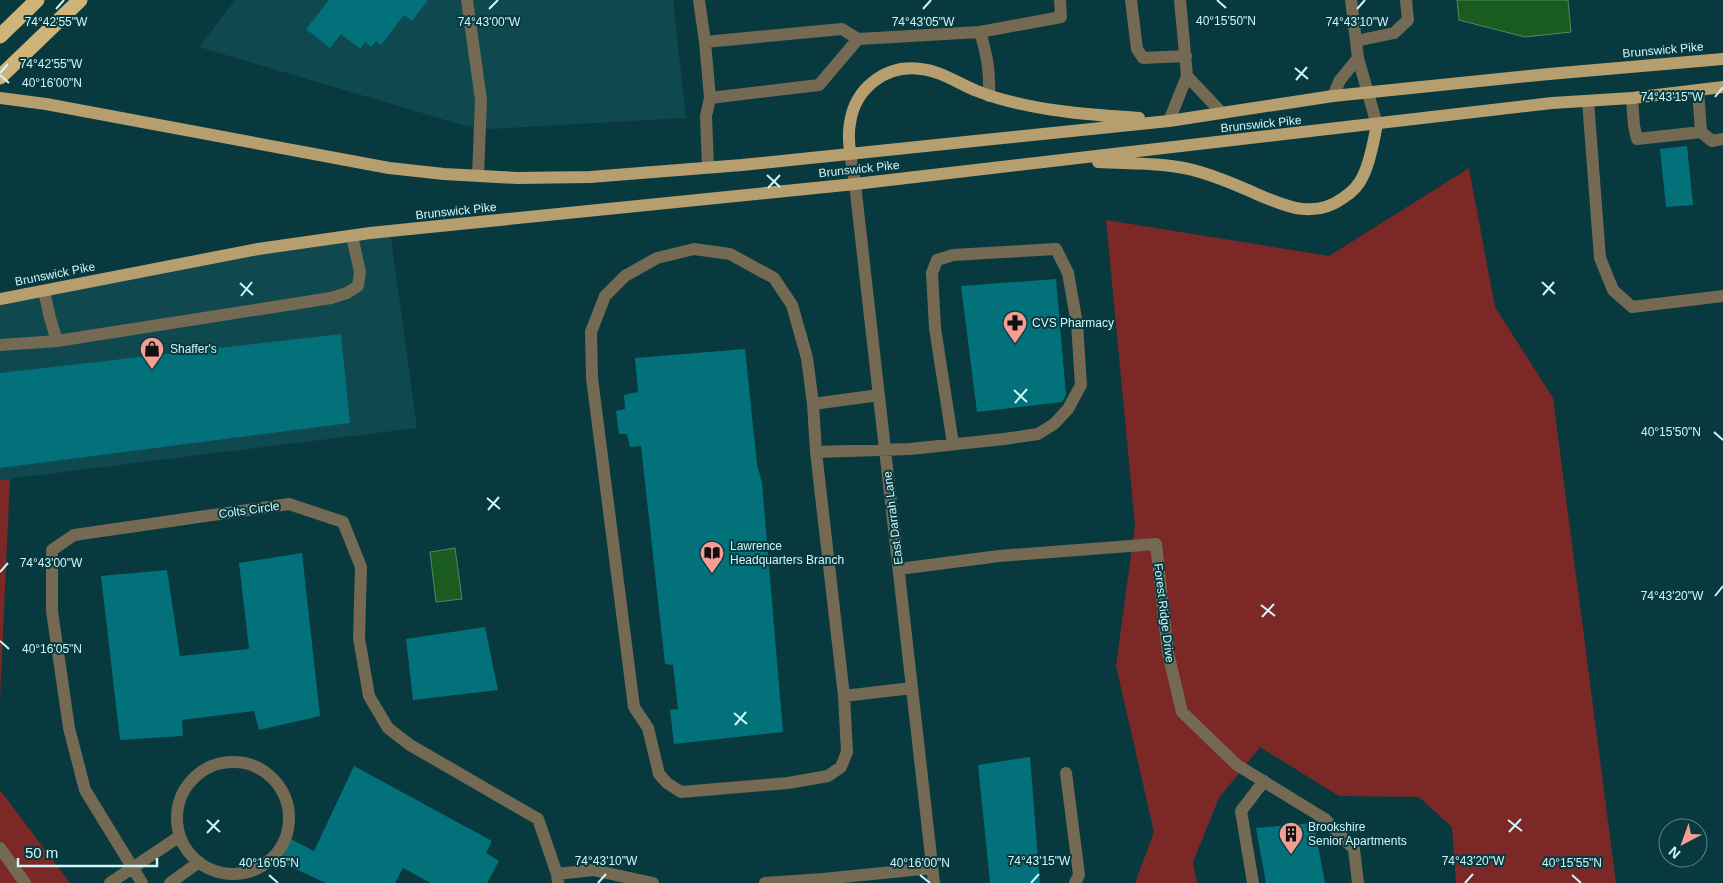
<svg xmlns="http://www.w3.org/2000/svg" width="1723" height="883" font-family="Arial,sans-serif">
<rect width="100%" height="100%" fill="#08393e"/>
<path fill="#0f484e" d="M235,0H673L686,118L491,129L462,125L199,47Z
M390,231L417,428L0,480V299Z"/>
<path fill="#7b2827" d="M1469,168L1495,307L1553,398L1616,883H1456L1452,827L1419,797L1339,796L1260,747L1219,798L1193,862L1197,883H1135L1154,832L1116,666L1135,525L1106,220L1329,256Z
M10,479L0,699V480Z
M0,790L70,883H0Z"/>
<path fill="#1a5c20" stroke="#508a62" d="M1457,0H1568L1571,32L1525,37L1459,20Z
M455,548L462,599L436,602L430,552Z"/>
<path fill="#02717a" d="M329,0H428L412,21L404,15L381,45L376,41L371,47L365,42L360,49L341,34L330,48L306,29Z
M1687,146L1693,205L1666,207L1660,149Z
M1056,279L1066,395L1062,402L977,412L961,286Z
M341,334L350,423L0,468V373Z
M745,349L757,464L762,483L783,732L674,744L670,710L678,709L673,665L665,664L641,446L630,447L627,434H619L616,411L625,409L624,395L638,392L635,358Z
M302,553L320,716L259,730L254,711L182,720L183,736L120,740L101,576L167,570L180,656L249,649L239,563Z
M485,627L498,690L413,700L406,639Z
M1030,757L1040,883H990L978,765Z
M354,766L492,841L486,853L499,861L487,883H431L403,868L395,883H326L280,862L291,839L314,851Z
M1314,823L1325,883H1266L1256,828Z"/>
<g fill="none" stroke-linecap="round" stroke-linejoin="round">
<path stroke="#746952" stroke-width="12" d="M467,0L481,100L478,176
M699,0L705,42
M1131,0L1137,49L1143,58L1186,56
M1351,0L1358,58L1377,125
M980,32L1061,17L1060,0
M1356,41L1394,33L1408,20L1406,0
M1187,76L1222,113
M1698,90L1701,132
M1333,96L1340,80L1358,58
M710,98L705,42L842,29L858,39
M1632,98L1634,126L1637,139L1701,132L1712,141L1723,139
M1588,101L1600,258L1613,290L1632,307L1723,296
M1169,121L1187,76L1180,0
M850,153L855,184L934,883
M708,167L706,116L710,98L819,85L858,39L980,32C987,55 990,71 989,96
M694,249L730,254L774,278L792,305L807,358L813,404L816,452L844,696L847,752L841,767L828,776L788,783L681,792L667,783L659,774L648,728L634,707L592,378L591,332L605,296L625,276L657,258Z
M57,341L331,298L347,293L358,286L360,272L352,236
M0,345L57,341L50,318L44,291
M813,404L879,395
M816,452L910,449L1004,439L1038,434L1054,424L1068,409L1081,385L1077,324L1068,273L1056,249L953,255L937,260L932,273L935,328L953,444
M899,569L999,556L1156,544L1168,653L1182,712L1237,765L1325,819L1354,849L1358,883
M844,696L912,688
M177 818a56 56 0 1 1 112 0a56 56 0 1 1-112 0Z
M1066,773L1079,875L1075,883
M0,848L25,883
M557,874L593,870L653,883
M110,883L180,836
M142,883L85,790L69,728L52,611V550L74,535L289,504L343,522L361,567L359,638L369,696L388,728L410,745L538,819L557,874L558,883
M170,883L199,862
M765,883L823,879L932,868
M1253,883L1241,811L1264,781"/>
<path stroke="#b69e6e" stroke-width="12" d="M0,98L46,104L389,168L444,174L517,178L590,177L742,165L1169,121L1333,96L1549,74L1723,59
M850,153C849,144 848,133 850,123C855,88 886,64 921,69C941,71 959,84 977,91C992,97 1007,101 1021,104C1060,113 1100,115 1139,118
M1098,162C1131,164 1168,162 1200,172C1217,177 1234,184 1250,191C1280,204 1312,221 1343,198C1351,193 1359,185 1363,176C1371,160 1373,142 1377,125
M0,299L258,249L370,233L855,184L1552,103L1632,98L1723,87"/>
<path stroke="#d0b379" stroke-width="15" d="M0,36L37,0
M0,77L80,0"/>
</g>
<path fill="none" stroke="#cff7fb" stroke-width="2" d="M1217,0L1226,8M56,9L64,0M489,9L498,0M923,9L931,0M1357,9L1365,0M1295,68L1308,79M0,73L8,64M0,75L9,83M1296,80L1307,67M1715,97L1723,87M767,175L780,187M768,188L780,175M1542,282L1555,294M240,283L253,295M1543,295L1554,282M241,296L252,282M1014,390L1027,402M1015,403L1027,389M1714,432L1723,440M487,498L500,509M488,510L499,497M0,572L8,563M1715,596L1723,586M1261,605L1275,616M1262,617L1274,604M0,641L9,649M734,713L747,724M735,725L746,712M207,820L220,832M1508,820L1522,831M1509,832L1521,819M207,833L219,820M269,875L278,883M920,875L930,883M1572,875L1581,883M598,883L606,874M1031,883L1039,874M1465,883L1473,874"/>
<defs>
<symbol id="pharmacy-pin" viewBox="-11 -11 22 30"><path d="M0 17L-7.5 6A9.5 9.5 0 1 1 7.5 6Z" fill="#f59c95" stroke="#08393e"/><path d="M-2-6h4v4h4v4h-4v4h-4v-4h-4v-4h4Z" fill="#111"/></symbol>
<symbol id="shop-pin" viewBox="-11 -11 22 30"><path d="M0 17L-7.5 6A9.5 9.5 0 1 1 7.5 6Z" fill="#f59c95" stroke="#08393e"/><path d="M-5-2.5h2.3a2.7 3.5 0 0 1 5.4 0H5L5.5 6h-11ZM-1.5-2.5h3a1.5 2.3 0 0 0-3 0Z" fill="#111"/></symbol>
<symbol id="library-pin" viewBox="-11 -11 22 30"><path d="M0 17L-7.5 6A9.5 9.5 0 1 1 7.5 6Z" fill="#f59c95" stroke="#08393e"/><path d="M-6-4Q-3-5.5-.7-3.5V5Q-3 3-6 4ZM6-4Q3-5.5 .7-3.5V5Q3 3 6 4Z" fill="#111"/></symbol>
<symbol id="building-pin" viewBox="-11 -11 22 30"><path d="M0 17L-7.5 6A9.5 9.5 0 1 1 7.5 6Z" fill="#f59c95" stroke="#08393e"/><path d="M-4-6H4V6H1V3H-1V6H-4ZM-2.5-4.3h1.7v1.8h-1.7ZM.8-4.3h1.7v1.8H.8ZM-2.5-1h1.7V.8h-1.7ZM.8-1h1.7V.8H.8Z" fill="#111"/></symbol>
</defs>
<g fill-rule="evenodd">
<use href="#pharmacy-pin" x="1001" y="309" width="28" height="38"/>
<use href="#shop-pin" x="138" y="335" width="28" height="38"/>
<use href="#library-pin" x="698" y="539" width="28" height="38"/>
<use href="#building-pin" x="1277" y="820" width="28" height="38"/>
</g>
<g text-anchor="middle" stroke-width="4" stroke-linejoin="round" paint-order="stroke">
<g font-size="12" fill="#cff7fb" stroke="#08393e">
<text transform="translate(1663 50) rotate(-5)" y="4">Brunswick Pike</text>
<text transform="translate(1261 124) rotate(-6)" y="4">Brunswick Pike</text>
<text transform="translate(859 169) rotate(-6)" y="4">Brunswick Pike</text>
<text transform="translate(456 211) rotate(-6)" y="4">Brunswick Pike</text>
<text transform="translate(55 274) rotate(-11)" y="4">Brunswick Pike</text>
<text transform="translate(249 510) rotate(-8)" y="4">Colts Circle</text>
<text transform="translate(893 518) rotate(-97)" y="4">East Darrah Lane</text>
<text transform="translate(1164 613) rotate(83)" y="4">Forest Ridge Drive</text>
</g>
<g font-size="12" fill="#cff7fb" stroke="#08393e" text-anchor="start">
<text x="1032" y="327">CVS Pharmacy</text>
<text x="170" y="353">Shaffer's</text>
<text x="730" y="550">Lawrence<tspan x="730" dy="14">Headquarters Branch</tspan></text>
<text x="1308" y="831">Brookshire<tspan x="1308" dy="14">Senior Apartments</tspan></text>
</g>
</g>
<g font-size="12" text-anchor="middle" fill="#cff7fb" stroke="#08393e" stroke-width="4" stroke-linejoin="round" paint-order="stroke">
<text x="1226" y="25">40°15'50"N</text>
<text x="56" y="26">74°42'55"W</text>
<text x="489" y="26">74°43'00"W</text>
<text x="923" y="26">74°43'05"W</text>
<text x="1357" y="26">74°43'10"W</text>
<text x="51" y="68">74°42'55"W</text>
<text x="52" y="87">40°16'00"N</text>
<text x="1672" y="101">74°43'15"W</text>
<text x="1671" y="436">40°15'50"N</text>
<text x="51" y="567">74°43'00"W</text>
<text x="1672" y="600">74°43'20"W</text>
<text x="52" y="653">40°16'05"N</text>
<text x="606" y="865">74°43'10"W</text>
<text x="1039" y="865">74°43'15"W</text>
<text x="1473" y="865">74°43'20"W</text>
<text x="269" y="867">40°16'05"N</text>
<text x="920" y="867">40°16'00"N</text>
<text x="1572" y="867">40°15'55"N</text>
</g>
<g transform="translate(1683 843) rotate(221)"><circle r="24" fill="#08393e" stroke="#58858a"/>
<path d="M0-4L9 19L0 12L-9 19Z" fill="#f59c95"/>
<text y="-8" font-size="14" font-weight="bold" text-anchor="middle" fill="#cff7fb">N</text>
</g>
<path d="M18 858v8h139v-8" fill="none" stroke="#cff7fb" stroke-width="2.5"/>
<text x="25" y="858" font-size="15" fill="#cff7fb" stroke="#08393e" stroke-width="4" paint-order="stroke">50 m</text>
</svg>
